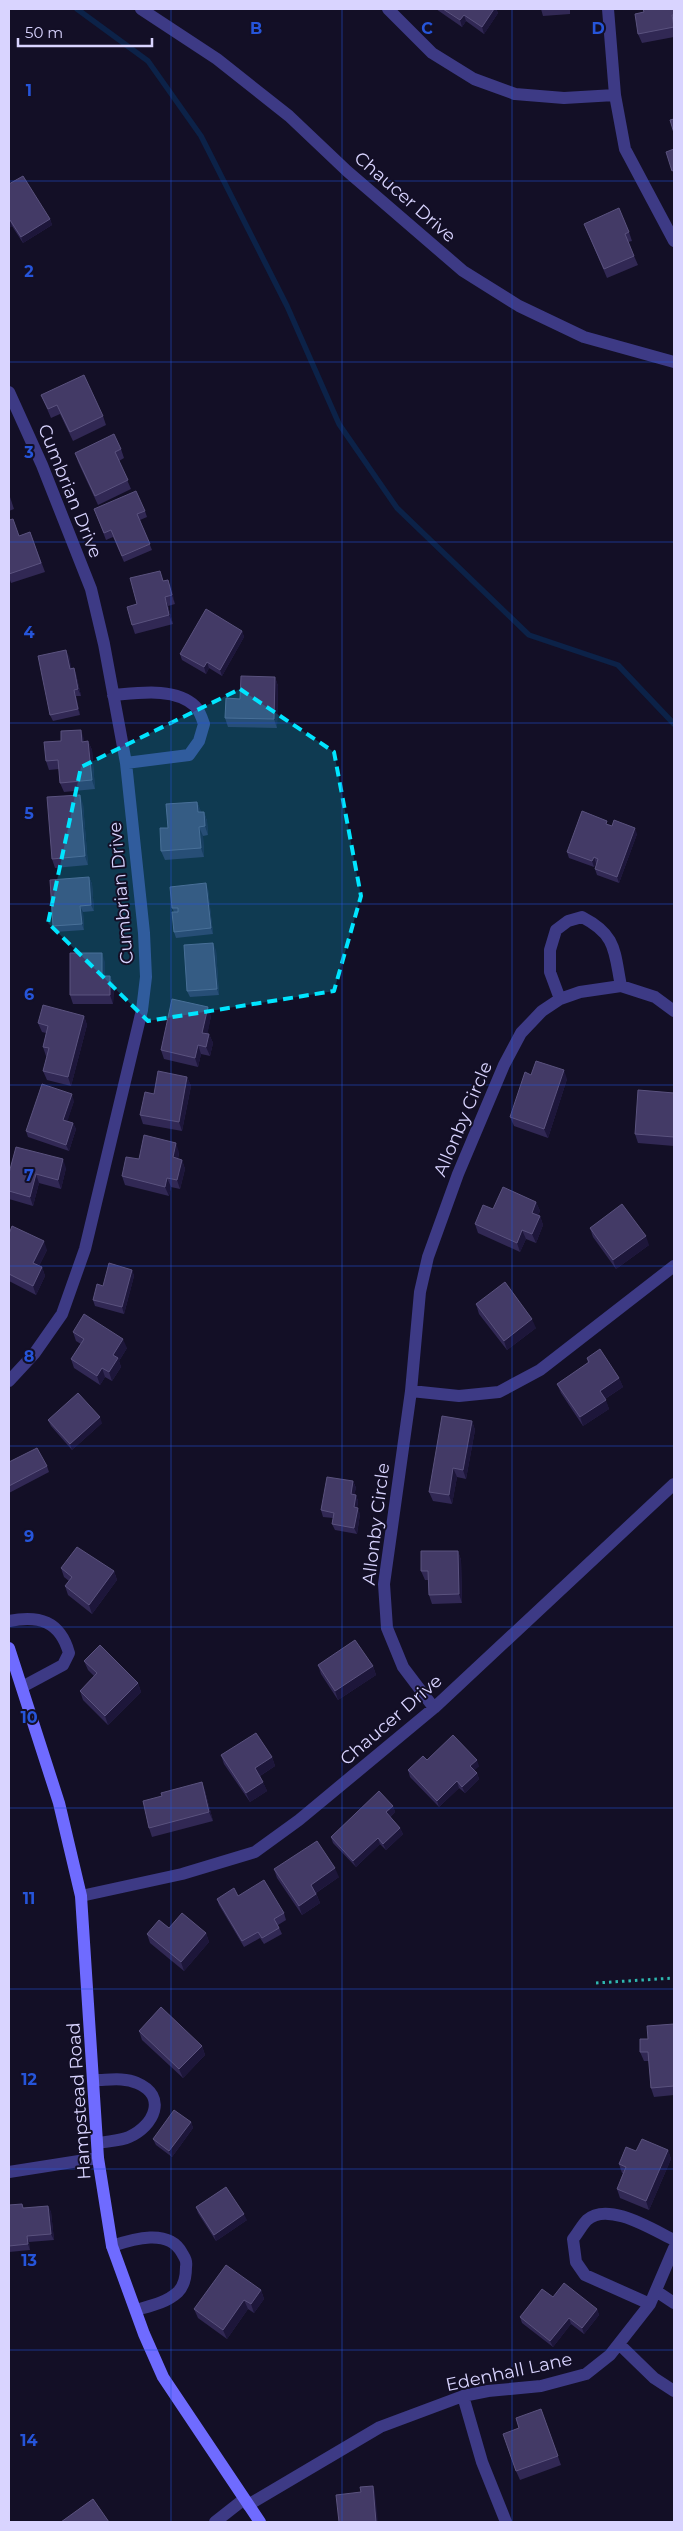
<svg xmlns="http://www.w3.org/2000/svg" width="683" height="2531" font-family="Montserrat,sans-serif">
<rect width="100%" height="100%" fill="#130f26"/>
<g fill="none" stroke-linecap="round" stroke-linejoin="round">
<path stroke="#0c2248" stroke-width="5.5" d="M77,9L148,61L201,136L287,306L339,424L397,508L529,635L618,665L674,724"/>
<path stroke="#2fb8b0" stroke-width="3" stroke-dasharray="2.5 4" stroke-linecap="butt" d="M596,1983L674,1978"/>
<path stroke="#3d3a85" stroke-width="12" d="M141,9L217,59L289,116L347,171L463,271L519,306L584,337L674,362
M388,9L432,53L474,79L515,94L564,98L615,95
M608,9L615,95L625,149L674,241
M9,392L42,465L91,589L104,644L126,763L144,933L146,977L142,1010L85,1249L62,1314L34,1354L9,1381
M113,695C138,693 175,687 195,706C199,710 202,718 204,724L199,741L189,755L126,763
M560,999L550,972V950L556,930L568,921L582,917C617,935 614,951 621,986
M411,1391L459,1396L499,1392L540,1370L674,1266
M9,1621C39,1615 60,1621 69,1653L63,1665L22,1687
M434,1708L403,1667L387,1628L384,1584L411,1391L420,1292L428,1257L458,1174L504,1065L521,1033L542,1011L560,999L580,992L621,986L655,997L674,1011
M81,1896L182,1874L255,1852L299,1820L434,1708L674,1484
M95,2080C108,2080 124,2077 137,2083C168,2096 154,2126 129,2137C120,2141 108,2141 99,2143
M9,2172L98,2158
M112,2246C133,2239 169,2228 182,2253C185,2258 187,2261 186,2267C186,2275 184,2286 178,2292C166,2303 150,2306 136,2310
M656,2291L674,2303
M650,2304L585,2275L576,2262L573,2239C578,2233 582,2225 587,2220C608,2201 653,2230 674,2240
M619,2344L654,2378L674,2391
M463,2396L482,2462L506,2522
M248,2505L380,2427L463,2396L488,2391L541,2386L586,2374L610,2355L650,2304L674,2248
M215,2522L243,2500"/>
<path stroke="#6f6bff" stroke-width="12" d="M9,1648L59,1803L81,1896L98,2158L112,2246L144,2334L163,2377L260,2522"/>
</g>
<path fill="#312854" d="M436,9H496L498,13L484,34L466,21L462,27Z
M541,9H570V14L543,16Z
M674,9V37L642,43L638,34Z
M9,184L50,219L52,225L23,243L12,226L9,228Z
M584,224L629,232L632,241L628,242L638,265L607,278Z
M41,395L103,416L106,425L73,441L60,414L51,418Z
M121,449L124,458L119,461L131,489L98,505L78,462L75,453Z
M9,494L14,509L9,511Z
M94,509L145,511L147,517L140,520L152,550L124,562L113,537L106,540Z
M9,520L19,536L30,532L45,572L11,583L9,577Z
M168,580L175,604L168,606L173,624L135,634L132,625L137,604L164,581Z
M242,631L244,637L222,676L209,668L206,674L182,660L180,654Z
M69,656L71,669L74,668L76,674L81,696H76L80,715L53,721L50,715Z
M275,677L278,686L277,728L228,727L225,718L240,699Z
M84,739V741H88L92,750L95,789L64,792L60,783L59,769L49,770L46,761Z
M197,802L201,812H204L207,821L208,835L203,836L204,857L165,860L161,851L168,828Z
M83,804L88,865L55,868L52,859Z
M608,825L637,834L619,883L597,875L595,869L597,864L596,863L594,867L569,858L567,852Z
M89,877L92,884L94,911L83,912L84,930L55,932L53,926Z
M208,889L213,934L176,938L174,932V912L172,908Z
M216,950L219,995L190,997L187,991Z
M105,962V976H110L114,985L113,1004H73L70,995Z
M84,1016L87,1025L71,1086L47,1080L43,1071L47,1056H46L43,1047L46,1033L42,1032L38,1023Z
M211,1016L207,1034H209L213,1043L210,1056L201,1054L198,1067L164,1059L161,1050Z
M531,1075L567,1079L548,1138L514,1126L510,1117Z
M187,1077L191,1086L182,1131L143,1124L140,1115L154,1094Z
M674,1093V1146L638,1143L635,1134Z
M74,1101L67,1121L73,1123L76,1129L69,1151L28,1137L26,1131Z
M179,1152L178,1159L182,1160L185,1169L180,1189L171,1187L169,1196L125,1185L122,1176L139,1159Z
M66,1168L61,1189L39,1183L33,1206L9,1199V1173Z
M536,1202L540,1211L538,1215L540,1216L543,1225L536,1243L526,1239L520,1252L478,1233L475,1224L493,1209Z
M590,1228L649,1245L616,1269L593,1237Z
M9,1234L47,1250L39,1266L42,1267L45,1276L36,1295L9,1281Z
M132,1270L134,1276L124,1314L95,1306L93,1300L103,1286Z
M476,1304L536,1328L507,1350L479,1314Z
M73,1332L127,1348L119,1361L121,1367L112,1381L105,1377L100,1385L74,1368L71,1359L81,1344L76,1341Z
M587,1358L619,1378L623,1387L605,1399L609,1409L583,1426L561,1393L557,1384L588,1363Z
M48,1420L102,1423L72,1450L51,1426Z
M472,1421L475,1430L466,1479L457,1477L452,1504L433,1501L429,1492Z
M9,1462L47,1466L49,1472L9,1493Z
M353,1481L356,1488L354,1494L356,1495L358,1501L357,1508L360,1514L357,1534L335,1530L332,1524L333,1518L323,1517L321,1510Z
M458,1551L461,1560L462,1603L432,1604L429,1595L428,1580H425L421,1571Z
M61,1568L114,1571L117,1580L92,1614L68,1595L65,1586L69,1581L64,1577Z
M84,1661L138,1683L141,1692L108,1725L83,1700L80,1691L94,1676L88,1670Z
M318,1665L373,1666L376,1675L338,1700L321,1674Z
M221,1755L272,1757L275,1766L260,1776L267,1791L250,1802L224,1764Z
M427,1760L479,1766L474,1770L477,1773L479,1779L465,1793L459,1788L439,1807L410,1777L408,1770Z
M202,1782L205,1791L213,1821L152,1837L149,1828L162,1796Z
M393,1806L395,1812L390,1817L400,1828L403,1834L386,1850L380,1844L356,1867L333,1843L331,1837Z
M274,1869L339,1877L316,1893L320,1903L302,1915L277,1878Z
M238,1896L284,1913L286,1920L278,1925L282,1934L264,1944L260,1938L244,1947L219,1905L217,1899Z
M169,1928L206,1933L209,1942L184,1971L150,1943L147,1934Z
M674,2024V2095L654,2097L651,2088L649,2061H644L640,2052L648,2039Z
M139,2031L202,2046L205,2055L183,2078L142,2040Z
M191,2122L193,2128L172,2157L156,2145L153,2139Z
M668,2150L671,2159L649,2210L620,2198L617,2189L623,2173H622L619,2164L636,2151Z
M9,2205L24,2208L48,2206L51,2212L54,2240L29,2242L30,2250L9,2252Z
M196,2207L247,2220L216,2241L198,2213Z
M261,2290L264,2299L254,2313L248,2309L227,2339L198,2318L194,2309Z
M553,2297L597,2309L599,2315L584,2334L571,2324L553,2347L522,2323L520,2317Z
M541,2409L561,2465L520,2480L516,2471L519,2428Z"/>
<path fill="#1d163a" d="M494,9H496L498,13L484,34L482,27Z
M464,15L466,21L462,27L460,20Z
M50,219L52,225L23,243L21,237Z
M9,220H10L12,226L9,228Z
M168,580L172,589L175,604L172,595Z
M165,597L168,606L173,624L169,615Z
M242,631L244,637L222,676L220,670Z
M66,650L69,656L73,675L70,669Z
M207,662L209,668L206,674L204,667Z
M74,668L76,674L81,696L78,689Z
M275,677L278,686L277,728L274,719Z
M74,690L76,696L80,715L78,709Z
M81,730L84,739L85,751L82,742Z
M88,741L92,750L95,789L92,780Z
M80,795L83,804L88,865L85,856Z
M197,802L201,811L202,821L198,812Z
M204,812L207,821L208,835L205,826Z
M199,827L203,836L204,857L201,848Z
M635,828L637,834L619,883L617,877Z
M594,857L596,863L594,867L592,861Z
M89,877L92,884L94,911L91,905Z
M206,883L208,889L213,934L211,928Z
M80,906L83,912L84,930L82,924Z
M213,943L216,950L219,995L217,989Z
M102,953L105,962V985L102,976Z
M110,976L114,985L113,1004L110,995Z
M208,1007L211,1016L206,1042L202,1033Z
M84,1016L87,1025L71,1086L68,1077Z
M209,1034L213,1043L210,1056L206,1047Z
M198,1045L201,1054L198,1067L195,1058Z
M564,1070L567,1079L548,1138L544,1129Z
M187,1077L191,1086L182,1131L179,1122Z
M72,1094L74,1101L66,1126L63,1120Z
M73,1123L76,1129L69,1151L66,1145Z
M176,1143L179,1152L176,1166L173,1157Z
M63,1159L66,1168L61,1189L58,1180Z
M182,1160L185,1169L180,1189L177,1180Z
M36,1174L39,1183L33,1206L30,1197Z
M167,1178L171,1187L169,1196L165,1187Z
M536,1202L540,1211L535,1222L532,1213Z
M540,1216L543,1225L536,1243L532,1234Z
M522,1230L526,1239L520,1252L517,1243Z
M646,1236L649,1245L616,1269L613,1260Z
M44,1241L47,1250L36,1272L33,1263Z
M42,1267L45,1276L36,1295L33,1286Z
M132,1270L134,1276L124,1314L122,1307Z
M532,1319L536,1328L507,1350L504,1341Z
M123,1339L127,1348L119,1361L121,1367L112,1381L109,1372L113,1355Z
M102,1368L105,1377L100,1385L97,1376Z
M619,1378L623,1387L603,1400L600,1391Z
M606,1400L609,1409L583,1426L580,1417Z
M100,1417L102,1423L72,1450L70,1444Z
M472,1421L475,1430L466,1479L463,1470Z
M453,1468L457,1477L452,1504L449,1495Z
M353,1481L356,1488L353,1500L351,1494Z
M356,1495L358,1501L356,1513L354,1507Z
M358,1508L360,1514L357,1534L354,1528Z
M458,1551L461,1560L462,1603L459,1594Z
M114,1571L117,1580L92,1614L89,1605Z
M373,1666L376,1675L338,1700L335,1691Z
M138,1683L141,1692L108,1725L105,1716Z
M272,1757L275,1766L258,1777L255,1768Z
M477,1760L479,1766L473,1772L470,1766Z
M477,1773L479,1779L465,1793L462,1787Z
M457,1781L459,1788L439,1807L437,1801Z
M202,1782L205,1791L213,1821L209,1812Z
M263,1782L267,1791L250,1802L246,1793Z
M393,1806L395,1812L388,1818L386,1812Z
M400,1828L403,1834L386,1850L383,1844Z
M378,1838L380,1844L356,1867L353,1861Z
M335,1868L339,1877L314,1894L311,1885Z
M316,1894L320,1903L302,1915L299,1906Z
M206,1933L209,1942L184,1971L181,1962Z
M202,2046L205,2055L183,2078L179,2069Z
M191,2122L193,2128L172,2157L169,2151Z
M668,2150L671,2159L649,2210L646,2201Z
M48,2206L51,2212L54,2240L51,2234Z
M244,2214L247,2220L216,2241L214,2235Z
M27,2236L29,2242L30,2250L28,2244Z
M261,2290L264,2299L254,2313L251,2304Z
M244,2300L248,2309L227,2339L223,2330Z
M597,2309L599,2315L584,2334L582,2328Z
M569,2318L571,2324L553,2347L550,2341Z
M373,2486L375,2492L378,2522H376Z"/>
<path fill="#433a66" stroke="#5a527e" d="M443,9H494L482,27L464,15L460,20Z
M643,9H674V15H672L674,27L638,34L635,14L644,12Z
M674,119V133L670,120Z
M674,149V170L672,171L666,152Z
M23,176L50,219L21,237L10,220H9V184Z
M619,208L629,232L625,234L634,256L604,269L584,224Z
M84,375L103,416L70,432L57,405L48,409L41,395Z
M114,434L121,449L115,452L128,480L95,496L75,453Z
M136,491L145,511L137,514L150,544L122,556L111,530L104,533L94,509Z
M13,519L19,536L30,532L41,563L9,574V520Z
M160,571L163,581L168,580L172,595L165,597L169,615L132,625L127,607L137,604L130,578Z
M206,609L242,631L220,670L207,662L204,667L180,654Z
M66,650L70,669L74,668L78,689L74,690L78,709L50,715L38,656Z
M241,676L275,677L274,719L225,718L226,698L240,699Z
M81,730L82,742L88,741L92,780L60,783L58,760L46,761L44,742L61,741V731Z
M80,795L85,856L52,859L47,797Z
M197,802L198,812H204L205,826L199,827L201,848L161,851L160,828H168L166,804Z
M582,811L607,821L606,824L612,826L614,820L635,828L617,877L595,869L598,859L594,857L592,861L567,852Z
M89,877L91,905L80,906L82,924L53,926L50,880Z
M206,883L211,928L174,932L172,912H178V908H172L170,887Z
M213,943L217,989L187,991L184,945Z
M70,953H102V976H110V995H70Z
M172,999L208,1007L202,1033L209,1034L206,1047L198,1045L195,1058L161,1050Z
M43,1005L84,1016L68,1077L43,1071L49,1048L43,1047L48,1026L38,1023Z
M536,1061L564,1070L544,1129L510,1117L525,1072L531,1075Z
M158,1071L187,1077L179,1122L140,1115L145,1092L154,1094Z
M42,1084L72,1094L63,1120L73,1123L66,1145L26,1131Z
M638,1090L674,1093V1137L635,1134Z
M144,1135L176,1143L173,1157L182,1160L177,1180L167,1178L165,1187L122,1176L126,1157L139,1159Z
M16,1147L63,1159L58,1180L36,1174L30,1197L9,1191V1173Z
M503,1187L536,1202L532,1213L540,1216L532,1234L522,1230L517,1243L475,1224L483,1205L493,1209Z
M622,1204L646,1236L613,1260L590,1228Z
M12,1226L44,1241L33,1263L42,1267L33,1286L9,1274V1234Z
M109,1263L132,1270L122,1307L93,1300L97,1284L103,1286Z
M505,1282L532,1319L504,1341L476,1304Z
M84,1314L123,1339L113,1355L118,1358L109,1372L102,1368L97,1376L71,1359L84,1339L73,1332Z
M600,1349L619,1378L600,1391L606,1400L580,1417L557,1384L589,1362L587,1358Z
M78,1393L100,1417L70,1444L48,1420Z
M442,1416L472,1421L463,1470L453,1468L449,1495L429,1492Z
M37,1448L47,1466L9,1486V1462Z
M327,1477L353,1481L351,1494L356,1495L354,1507L358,1508L354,1528L332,1524L334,1513L321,1510Z
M77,1547L114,1571L89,1605L65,1586L72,1577L61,1568Z
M421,1551H458L459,1594L429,1595L428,1571H421Z
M355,1640L373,1666L335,1691L318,1665Z
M100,1645L138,1683L105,1716L80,1691L97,1673L84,1661Z
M256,1733L272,1757L255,1768L263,1782L246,1793L221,1755Z
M453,1735L477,1760L470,1766L477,1773L462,1787L457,1781L437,1801L408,1770L423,1756L427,1760Z
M202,1782L209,1812L149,1828L143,1801L162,1796L161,1793Z
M379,1791L393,1806L386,1812L400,1828L383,1844L378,1838L353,1861L331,1837Z
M317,1841L335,1868L311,1885L316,1894L299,1906L274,1869Z
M264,1880L284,1913L274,1919L279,1928L262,1938L258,1932L242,1941L217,1899L234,1888L238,1896Z
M182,1913L206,1933L181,1962L147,1934L159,1920L169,1928Z
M161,2007L202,2046L179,2069L139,2031Z
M674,2024V2086L651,2088L648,2052H640V2039H648L647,2026Z
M174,2110L191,2122L169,2151L153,2139Z
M642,2139L668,2150L646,2201L617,2189L626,2167L619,2164L626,2147L636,2151Z
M226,2187L244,2214L214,2235L196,2207Z
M22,2204L23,2208L48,2206L51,2234L27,2236L28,2244L9,2246V2205Z
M226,2265L261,2290L251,2304L244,2300L223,2330L194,2309Z
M564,2283L597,2309L582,2328L569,2318L550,2341L520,2317L542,2289L553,2297Z
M541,2409L558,2456L516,2471L503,2434L519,2428L516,2418Z
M373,2486L376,2522H339L336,2495L361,2492L360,2487Z
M93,2499L109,2522H61Z"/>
<path fill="#00e5ff" fill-opacity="0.2" stroke="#00e5ff" stroke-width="4" stroke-dasharray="10 6" stroke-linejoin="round" d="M240,689L334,752L361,896L334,991L148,1021L48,923L81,767Z"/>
<path fill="none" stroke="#2655da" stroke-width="1" stroke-opacity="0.55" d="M171,9V2522M342,9V2522M512,9V2522M9,181H674M9,362H674M9,542H674M9,723H674M9,904H674M9,1085H674M9,1266H674M9,1446H674M9,1627H674M9,1808H674M9,1989H674M9,2169H674M9,2350H674"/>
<g text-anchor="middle" stroke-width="4" stroke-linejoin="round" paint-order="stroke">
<g font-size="18" fill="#d9d4ff" stroke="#130f26">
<text transform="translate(405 197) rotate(41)" y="6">Chaucer Drive</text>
<text transform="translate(70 491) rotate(68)" y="6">Cumbrian Drive</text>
<text transform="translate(121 893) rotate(-95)" y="6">Cumbrian Drive</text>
<text transform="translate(463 1119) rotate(-67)" y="6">Allonby Circle</text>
<text transform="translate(376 1524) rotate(-83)" y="6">Allonby Circle</text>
<text transform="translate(391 1720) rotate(-41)" y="6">Chaucer Drive</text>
<text transform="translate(79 2101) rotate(-94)" y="6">Hampstead Road</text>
<text transform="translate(509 2372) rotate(-12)" y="6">Edenhall Lane</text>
</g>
</g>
<g font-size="16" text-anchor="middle" font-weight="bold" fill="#2655da" stroke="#130f26" stroke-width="4" stroke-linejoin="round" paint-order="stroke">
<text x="256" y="34">B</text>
<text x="427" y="34">C</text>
<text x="598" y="34">D</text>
<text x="29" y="96">1</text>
<text x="29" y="277">2</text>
<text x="29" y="458">3</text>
<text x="29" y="638">4</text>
<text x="29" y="819">5</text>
<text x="29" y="1000">6</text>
<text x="29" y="1181">7</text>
<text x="29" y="1362">8</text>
<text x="29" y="1542">9</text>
<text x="29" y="1723">10</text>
<text x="29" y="1904">11</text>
<text x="29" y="2085">12</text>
<text x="29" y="2266">13</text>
<text x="29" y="2446">14</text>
</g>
<rect width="683" height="2531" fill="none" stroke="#d9d4ff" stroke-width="20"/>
<path d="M18 38v8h134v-8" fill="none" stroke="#d9d4ff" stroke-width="2.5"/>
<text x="25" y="38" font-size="15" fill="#d9d4ff" stroke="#130f26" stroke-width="4" paint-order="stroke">50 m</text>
</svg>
